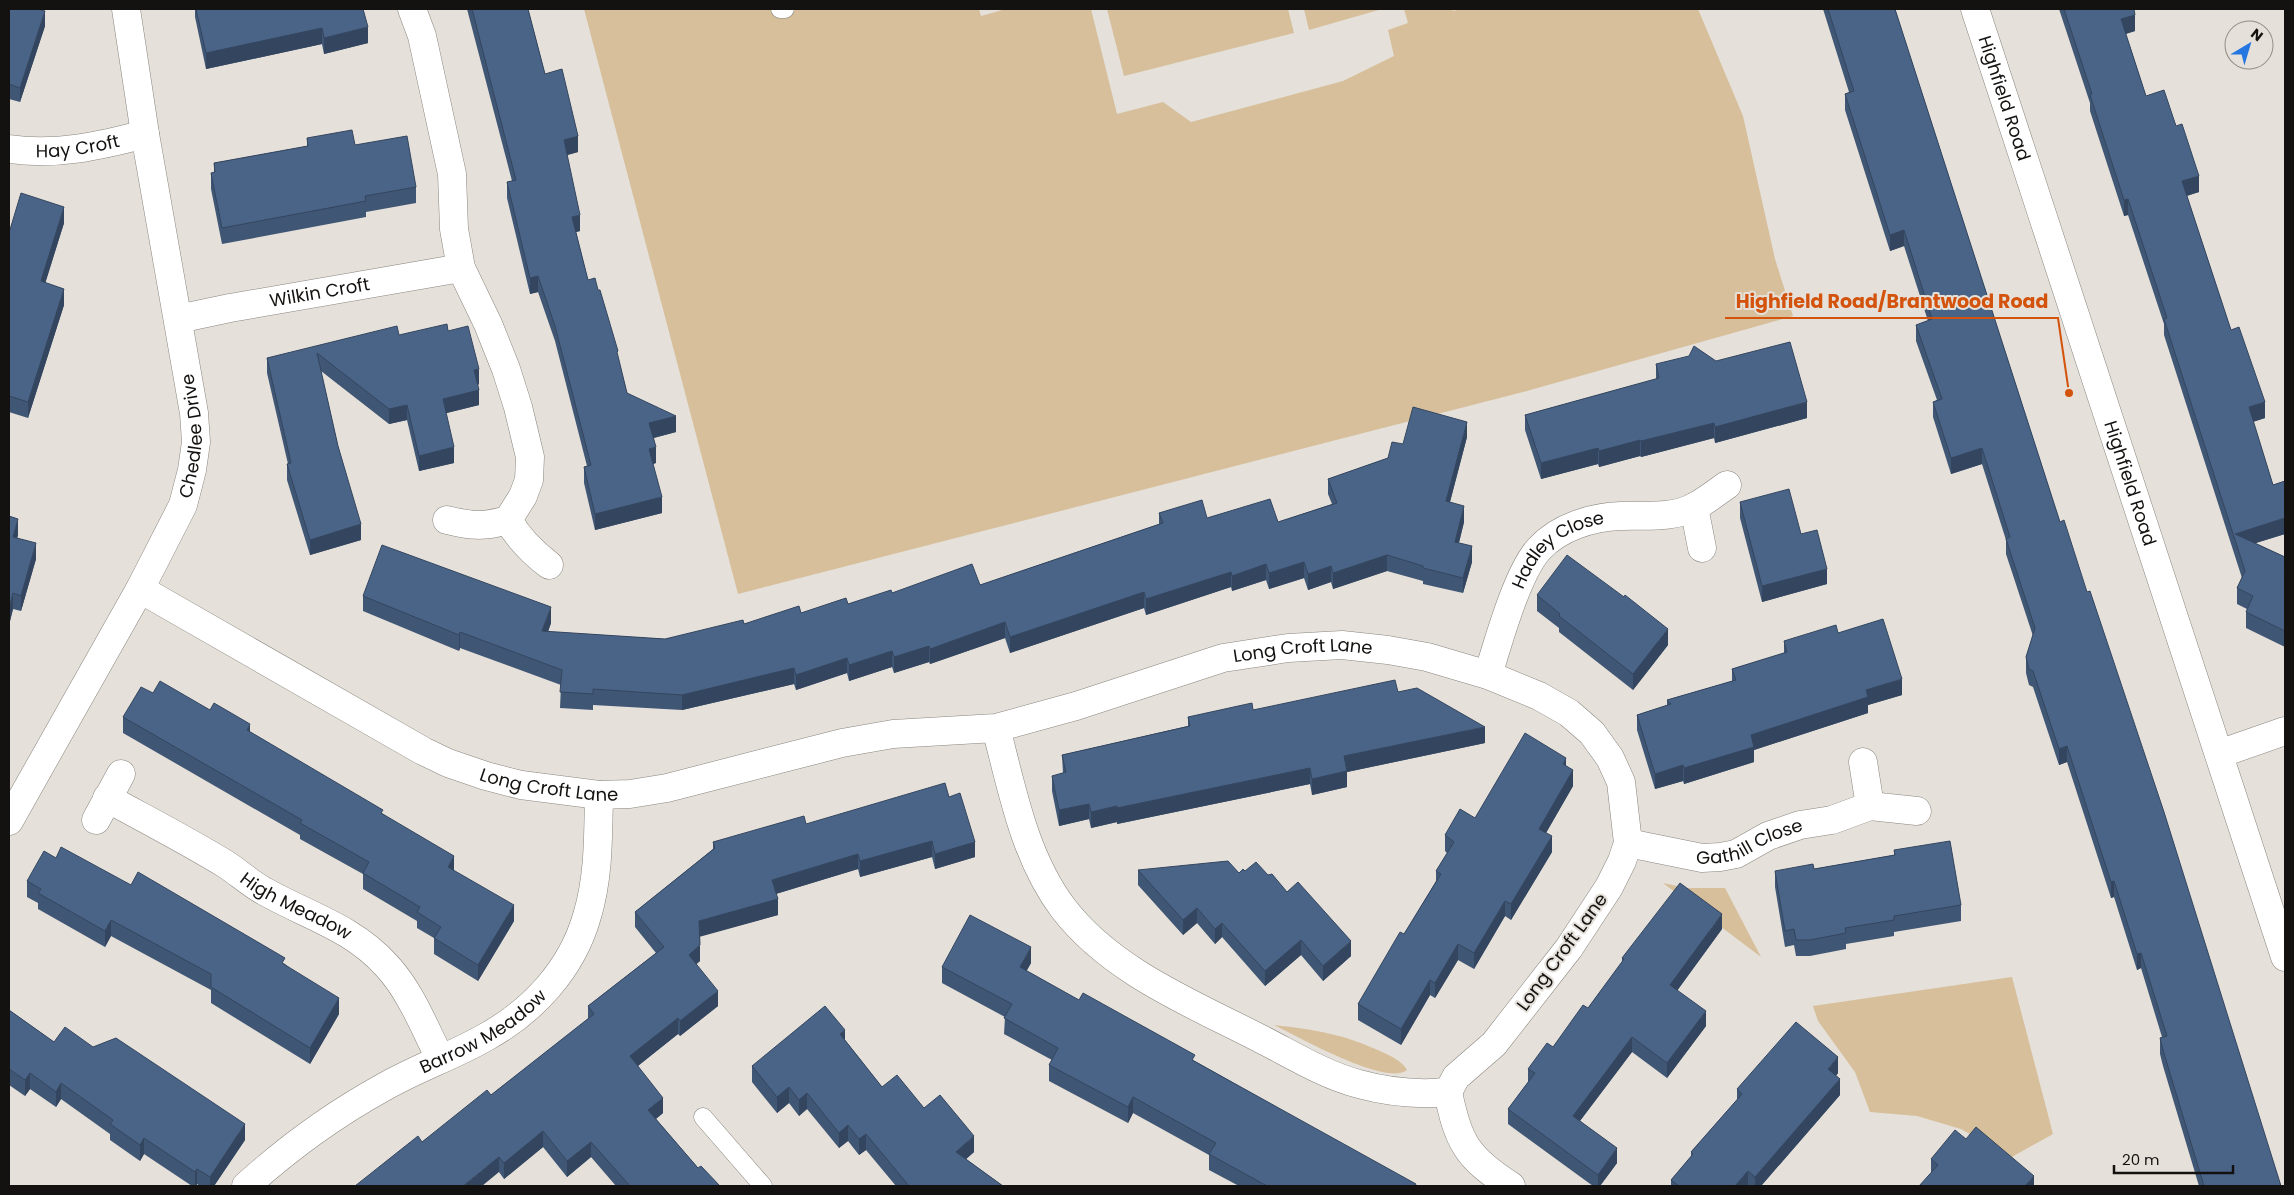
<svg xmlns="http://www.w3.org/2000/svg" width="2294" height="1195" font-family="Poppins,sans-serif">
<rect width="100%" height="100%" fill="#e5e0d9"/>
<path fill="#d6bf9a" d="M584,9H979L981,16L1006,9H1091L1117,114L1163,102L1191,122L1343,81L1394,56L1388,30L1408,23L1404,9H1453V11L1461,9H1698L1743,116L1775,259L1793,316L1523,392L738,594Z
M1107,9H1288L1294,33L1124,76Z
M1304,9H1382L1309,30Z
M1663,883L1686,888H1725L1761,957Z
M2012,977L2053,1134L2010,1158L1961,1129L1917,1116L1870,1112L1855,1072L1818,1021L1813,1006Z
M1274,1025C1316,1030 1344,1034 1382,1052C1391,1056 1402,1061 1407,1070C1387,1087 1297,1036 1274,1025Z"/>
<g fill="none" stroke-linecap="round" stroke-linejoin="round">
<defs>
<path id="service" d="M780,9H785
M703,1117L763,1186"/>
<g id="minor">
<path d="M412,9L422,36L452,174L454,229L461,268L488,324L506,369L518,407L530,457L529,480L523,496L508,520C484,527 471,526 447,520"/>
<path id="s1" d="M9,149C55,156 100,146 145,134"/>
<path id="s2" d="M178,319L230,308L461,268"/>
<path d="M1694,507L1702,548"/>
<path d="M508,520C519,539 532,552 549,565"/>
<path id="s3" d="M140,589L423,751L448,763L486,776L521,785L599,795L630,794L667,788L842,743L893,734L996,728L1076,706L1223,658L1288,648L1342,645L1388,650L1427,657L1488,675L1539,696L1569,713L1592,733L1610,758L1621,782L1628,843L1622,861L1609,887L1569,948L1494,1044L1456,1077L1448,1092C1418,1095 1388,1092 1359,1084C1324,1075 1291,1054 1259,1038C1191,1003 1111,971 1063,908C1024,856 1012,789 996,728"/>
<path id="s4" d="M1488,675C1498,643 1517,573 1539,549C1559,527 1592,517 1621,516C1646,515 1673,519 1696,506C1707,500 1717,492 1727,485"/>
<path d="M2219,754L2285,731"/>
<path d="M1863,762L1870,806"/>
<path id="s5" d="M107,798C147,820 188,841 227,865C239,873 251,884 264,891C308,916 352,927 387,966C411,992 424,1027 440,1058"/>
<path d="M96,820L121,774"/>
<path id="s6" d="M9,821L140,589L183,505L192,470L196,442L194,413L145,134L126,9"/>
<path id="s7" d="M1628,843L1702,858L1720,857L1736,854L1768,836L1800,825L1832,820L1870,806L1917,811"/>
<path d="M1448,1092C1458,1142 1467,1158 1511,1186"/>
<path id="s8" d="M246,1186C288,1148 333,1115 384,1087C417,1068 453,1056 486,1037C533,1011 572,969 587,916C599,877 598,836 599,795"/>
</g>
<g id="tertiary">
<path id="s9" d="M1975,9L2285,957"/>
</g>
</defs>
<use href="#service" stroke="#8a867f" stroke-width="19"/>
<use href="#minor" stroke="#8a867f" stroke-width="29"/>
<use href="#tertiary" stroke="#8a867f" stroke-width="29"/>
<use href="#service" stroke="#fff" stroke-width="18"/>
<use href="#minor" stroke="#fff" stroke-width="28"/>
<use href="#tertiary" stroke="#fff" stroke-width="28"/>
</g>
<path fill="#405675" d="M9,9L45,26L20,102L9,99Z
M195,9H363L368,43L324,54L322,44L206,69L195,17Z
M467,9H528L545,74L578,152L567,155L580,231L576,232L588,280L618,358L627,393L676,432L654,438L656,463L653,464L662,513L595,530L584,483V467L587,466L555,341L538,292L530,294L507,198V182L512,181Z
M1823,9H1895L2060,522L2281,1186H2199L2163,1066L2160,1054V1038L2162,1037L2141,968L2137,970L2114,897L2111,898L2067,762L2059,765L2033,687L2029,685L2026,673V657L2033,636L2006,554V540L1982,464L1951,474L1933,417V402L1937,400L1916,341V325L1928,321L1904,246L1890,251L1845,110V94L1849,92Z
M2059,9H2134L2135,31L2126,34L2146,96L2176,126L2199,192L2187,196L2231,330L2265,418L2253,422L2273,485L2285,481V534L2255,543L2285,557V647L2246,628V612L2247,609L2237,604V588L2242,578L2164,335V324L2128,215L2124,216L2090,111V103Z
M307,138L355,145L416,187V203L366,212V217L222,244L211,189V173H214V163L307,146Z
M64,223L45,283L64,305L28,418L9,412V233Z
M399,335L479,384L478,385L479,405L446,413L454,463L419,471L407,420L389,424L321,371L338,446L361,540L310,555L287,480V464H288L267,373V358Z
M1716,361L1807,418L1715,443L1714,438L1641,457L1640,456L1599,467L1598,464L1541,479L1525,430V415L1656,379V364Z
M1467,437L1450,502L1464,522L1459,543L1472,562L1463,593L1423,584V581L1387,571L1333,589L1331,582L1308,590L1304,578L1269,589L1266,580L1232,591L1231,587L1146,615L1144,608L1010,653L1005,638L930,664L929,662L894,673L892,667L849,681L847,673L796,690L794,684L682,710L593,705V710L560,708L561,685L460,648L459,651L363,611V596L551,623L548,632L665,639L848,604L892,593L980,585L1159,524V513L1207,518L1278,522L1332,504L1328,494V479L1388,458L1403,444Z
M1740,502L1801,534L1827,584L1762,602L1740,518Z
M9,516L18,535L17,538L36,559L21,611L13,609L9,625Z
M1537,595L1668,645L1633,690L1559,632V628L1537,611Z
M1838,633L1902,695L1868,705V713L1754,750V762L1684,784L1683,781L1655,789L1637,730V715L1667,705V700L1732,681V669L1784,653V641Z
M1398,692L1485,743L1347,772V787L1312,795L1310,784L1117,824V822L1091,828L1089,819L1059,826L1052,791V776L1063,773L1062,755L1188,726V717L1253,710Z
M210,710L250,732L383,814L454,871L514,921L478,981L434,954V938L417,928V921L363,889V874L300,839V835L123,733V717Z
M1566,766L1573,786L1546,833L1552,852L1511,920L1505,916L1474,969L1458,960L1435,998L1430,995L1401,1045L1358,1020V1004L1404,934L1436,881V871L1447,853L1445,851V835Z
M949,797L975,857L935,869L932,857L860,877L858,869L776,894L778,915L700,936V961L696,964L718,1006L680,1036L678,1034L638,1066L663,1113L656,1119L698,1168L720,1186H616L591,1157L567,1177L543,1147L504,1179L499,1172L422,1142L491,1095L588,1019V1006L656,953L635,927V912L713,849V842Z
M1894,850L1961,905V921L1894,932V936L1846,944V949L1810,956H1796L1794,945L1785,947L1775,887V871L1814,869L1894,855Z
M56,858L131,885L285,964L339,1014L310,1064L211,1003V990L111,936L105,947L38,909V903L27,897V881Z
M1138,870L1239,873L1245,871L1268,875L1287,892L1351,956L1323,981L1301,955L1265,986L1222,937L1215,944L1197,923L1183,935L1138,885Z
M1722,929L1677,991L1706,1026L1667,1078L1632,1052L1580,1121L1617,1163L1600,1186H1593L1508,1124V1109L1528,1082V1069L1553,1047L1588,1008L1622,962V958Z
M1031,963L1026,971L1079,1000L1195,1061L1416,1186H1239L1209,1170V1155L1133,1113L1128,1123L1049,1081V1065L1052,1060L1004,1034L1005,1017L942,983V967Z
M9,1010L54,1042L93,1047L245,1140L214,1186H200L197,1184L196,1186H192L144,1154L140,1161L110,1140V1134L61,1099L56,1107L30,1089L25,1096L9,1085Z
M845,1040L882,1087L924,1108L974,1152L966,1159L1003,1186H896L866,1150L859,1155L848,1141L839,1148L807,1109L799,1116L789,1103L777,1113L752,1082V1066Z
M1838,1073L1836,1076L1840,1095L1761,1186H1671V1180L1691,1157V1152L1737,1100V1089Z
M1966,1139L2034,1186L1931,1174V1159Z"/>
<path fill="#34465f" d="M45,11V26L20,102V88Z
M2135,15V31L2121,35V19Z
M368,27V43L324,54V38Z
M322,28V44L206,69V53Z
M578,136V152L564,156V140Z
M2199,176V192L2182,197V181Z
M2128,199V215L2124,216V200Z
M64,207V223L41,297V281Z
M580,215V231L572,233V217Z
M1904,230V246L1890,251V235Z
M538,276V292L530,294V278Z
M64,289V305L28,418V402Z
M479,369V384L474,386V370Z
M479,390V405L443,414V399Z
M1807,402V418L1715,443V427Z
M2265,402V418L2249,423V407Z
M407,405V420L389,424V409Z
M676,416V432L649,439V423Z
M1467,422V437L1446,517V501Z
M1714,423V438L1641,457V441Z
M1640,440V456L1599,467V451Z
M454,447V463L419,471V456Z
M656,447V463L649,465V449Z
M1598,448V464L1541,479V463Z
M1982,448V464L1951,474V458Z
M662,497V513L595,530V514Z
M1464,506V522L1455,558V542Z
M2285,518V534L2237,549L2235,534Z
M18,519V535L13,553V537Z
M361,524V540L310,555V540Z
M36,543V559L21,611V596Z
M1472,546V562L1463,593V578Z
M1387,555V571L1333,589V573Z
M1304,562V578L1269,589V573Z
M1266,564V580L1232,591V576Z
M1331,566V582L1308,590V574Z
M1827,569V584L1762,602V586Z
M1231,572V587L1146,615V599Z
M1144,592V608L1010,653V637Z
M13,593V609L9,625V609Z
M551,607V623L542,647V631Z
M1005,622V638L930,664V649Z
M1668,629V645L1633,690V674Z
M460,632V648L459,651V635Z
M929,646V662L894,673V657Z
M892,651V667L849,681V665Z
M847,658V673L796,690V675Z
M794,668V684L682,710V695Z
M1902,679V695L1868,705V713L1754,750V762L1684,784V768L1751,735L1866,690Z
M250,724V740L247,730Z
M1485,727V743L1347,772V787L1312,795V779L1344,756Z
M2067,746V762L2059,765V749Z
M1566,758V774L1563,764Z
M1683,765V781L1655,789V774Z
M1310,768V784L1117,824V808Z
M1573,770V786L1539,845V829Z
M1089,804V819L1059,826V810Z
M1117,806V822L1091,828V812Z
M1552,836V852L1511,920V904Z
M932,841V857L860,877V861Z
M975,842V857L935,869V854Z
M858,854V869L772,895V880Z
M454,856V872L448,867Z
M2114,881V897L2111,898V882Z
M778,899V915L699,937V921Z
M1505,901V916L1474,969V953Z
M514,905V921L478,981V965Z
M1197,908V923L1183,935V920Z
M1722,914V929L1670,1000V985Z
M111,920V936L105,947V931Z
M1222,923V937L1215,944V929Z
M1301,940V955L1265,986V971Z
M1351,941V956L1323,981V966Z
M1458,944V960L1435,998V983Z
M700,945V961L689,971V955Z
M1031,947V963L1020,983V967Z
M2141,953V968L2137,970V954Z
M1430,980V995L1401,1045V1029Z
M718,991V1006L680,1036V1021Z
M339,998V1014L310,1064V1048Z
M1706,1011V1026L1667,1078V1063Z
M678,1018V1034L630,1072V1056Z
M845,1030V1046L840,1034Z
M1632,1037V1052L1573,1130V1116Z
M1838,1057V1073L1828,1085V1069Z
M30,1073V1089L25,1096V1080Z
M1840,1079V1095L1761,1186H1755V1177Z
M61,1083V1099L56,1107V1092Z
M789,1087V1103L777,1113V1097Z
M807,1093V1109L799,1116V1100Z
M1133,1097V1113L1128,1123V1107Z
M663,1098V1113L648,1125V1110Z
M245,1124V1140L214,1186H210V1177Z
M848,1125V1141L839,1148V1133Z
M543,1131V1147L504,1179V1163Z
M866,1134V1150L859,1155V1139Z
M974,1136V1152L956,1168V1152Z
M144,1138V1154L140,1161V1145Z
M591,1142V1157L567,1177V1161Z
M1617,1148V1163L1600,1186H1598V1175Z
M499,1157V1172L482,1186H463Z
M197,1169V1184L196,1186H195V1172Z
M1748,1171V1186H1735Z
M2034,1176V1186H2025Z"/>
<path fill="#4a6488" stroke="#34465f" d="M9,9H38L45,11L20,88L9,84Z
M196,9H363L368,27L324,38L322,28L206,53Z
M472,9H528L545,74L562,69L578,136L564,140L580,215L572,217L588,280L595,278L598,290H600L618,351L617,352L627,393L676,416L649,423L656,447L649,449L662,497L595,514L584,467L591,465L555,326L538,276L530,278L507,182L516,180Z
M1828,9H1895L2060,522L2064,520L2087,592L2090,591L2164,812L2281,1186H2204L2163,1050L2160,1038L2167,1036L2141,953L2137,954L2114,881L2111,882L2067,746L2059,749L2033,671L2029,669L2026,657L2035,628L2006,539L2010,537L1982,448L1951,458L1933,402L1942,399L1916,325L1932,319L1904,230L1890,235L1845,94L1854,91Z
M2064,9H2134L2135,15L2121,19L2146,96L2164,90L2176,126L2182,124L2199,176L2182,181L2231,330L2239,327L2265,402L2249,407L2273,485L2285,481V518L2235,534L2285,557V567L2284,569L2285,570V631L2246,612L2253,596L2237,588L2245,571L2164,319L2167,318L2128,199L2124,200L2090,95L2092,94Z
M352,130L355,145L407,136L416,187L365,196L366,201L222,228L211,173L215,172L214,163L308,146L307,138Z
M21,193L64,207L41,281L64,289L28,402L9,396V233Z
M447,324L448,331L468,326L479,369L474,370L479,390L443,399L454,447L419,456L407,405L389,409L317,353L338,446L361,524L310,540L287,464L291,463L267,358L397,326L399,335Z
M1790,342L1807,402L1715,427L1714,423L1641,441L1640,440L1599,451L1598,448L1541,463L1525,415L1659,378L1656,364L1689,356L1694,346L1716,361Z
M1413,407L1467,422L1446,501L1464,506L1455,542L1472,546L1463,578L1423,568V566L1387,555L1333,573L1331,566L1308,574L1304,562L1269,573L1266,564L1232,576L1231,572L1146,599L1144,592L1010,637L1005,622L930,649L929,646L894,657L892,651L849,665L847,658L796,675L794,668L682,695L593,689V694L560,692L562,670L460,632L459,635L363,596L382,545L551,607L542,631L665,639L743,620L744,624L799,606L801,613L846,598L848,604L891,590L892,593L972,564L980,585L1163,523L1159,513L1202,500L1207,518L1270,499L1278,522L1337,503L1328,479L1388,458L1392,442L1403,444Z
M1789,489L1801,534L1817,530L1827,569L1762,586L1740,502Z
M9,516L18,519L13,537L36,543L21,596L13,593L9,609Z
M1567,555L1624,597L1625,595L1668,629L1633,674L1559,616L1560,614L1537,595Z
M1883,619L1902,679L1866,690L1868,697L1751,735L1754,747L1684,768L1683,765L1655,774L1637,715L1671,704L1667,700L1736,680L1732,669L1787,652L1784,641L1836,625L1838,633Z
M1395,680L1398,692L1417,688L1485,727L1344,756L1347,771L1312,779L1310,768L1117,808V806L1091,812L1089,804L1059,810L1052,776L1066,772L1062,755L1190,726L1188,717L1252,703L1253,710Z
M160,681L210,710L214,703L250,724L247,730L383,810L381,813L454,856L448,867L514,905L478,965L434,938L441,927L417,912L420,907L363,873L369,862L300,823L302,820L123,717L141,687L153,693Z
M1525,733L1566,758L1563,764L1573,770L1539,829L1552,836L1511,904L1505,901L1474,953L1458,944L1435,983L1430,980L1401,1029L1358,1004L1400,932L1404,934L1441,874L1436,871L1454,842L1445,835L1460,809L1475,818Z
M945,783L949,797L960,793L975,842L935,854L932,841L860,861L858,854L772,880L778,899L699,921L700,945L689,955L718,991L680,1021L678,1018L630,1056L663,1098L648,1110L698,1168L701,1166L720,1186H630L591,1142L567,1161L543,1131L504,1163L499,1157L463,1186H355L418,1136L422,1142L487,1090L491,1095L594,1014L588,1006L664,947L635,912L715,848L713,842L804,816L806,824Z
M1950,841L1961,905L1894,916V920L1845,928L1846,933L1810,940H1796L1794,929L1785,931L1775,871L1813,864L1814,869L1895,855L1894,850Z
M61,847L131,885L138,872L285,958L282,963L339,998L310,1048L211,987V974L111,920L105,931L38,893L41,889L27,881L44,851L56,858Z
M1228,861L1239,873L1243,869L1245,871L1256,862L1268,875L1272,874L1287,892L1298,882L1351,941L1323,966L1301,940L1265,971L1222,923L1215,929L1197,908L1183,920L1138,870Z
M1680,883L1722,914L1670,985L1706,1011L1667,1063L1632,1037L1573,1116L1617,1148L1598,1175L1508,1109L1535,1073L1528,1069L1547,1043L1553,1047L1583,1005L1588,1008L1624,959L1622,958Z
M970,915L1031,947L1020,967L1079,1000L1083,993L1195,1055L1192,1060L1416,1184L1415,1186H1267L1209,1154L1216,1143L1133,1097L1128,1107L1049,1065L1058,1048L1004,1018L1012,1004L942,967Z
M825,1006L845,1030L840,1034L882,1087L897,1075L924,1108L940,1095L974,1136L956,1152L1003,1186H909L866,1134L859,1139L848,1125L839,1133L807,1093L799,1100L789,1087L777,1097L752,1066Z
M9,1010L54,1042L65,1027L93,1047L116,1038L245,1124L210,1177L197,1169L195,1172L144,1138L140,1145L110,1124L113,1120L61,1083L56,1092L30,1073L25,1080L9,1069Z
M1796,1022L1838,1057L1828,1069L1840,1079L1755,1177L1748,1171L1735,1186H1679L1671,1180L1693,1154L1691,1152L1742,1094L1737,1089Z
M1976,1127L2034,1176L2025,1186H1919L1938,1165L1931,1159L1955,1130L1966,1139Z"/>
<g text-anchor="middle" stroke-width="4" stroke-linejoin="round" paint-order="stroke">
<g font-size="18" fill="#141210" stroke="#e5e0d9">
<text dy="6" stroke="none"><textPath href="#s9" startOffset="94">Highfield Road</textPath></text>
<text dy="6" stroke="none"><textPath href="#s1" startOffset="69">Hay Croft</textPath></text>
<text dy="6" stroke="none"><textPath href="#s2" startOffset="144">Wilkin Croft</textPath></text>
<text dy="6" stroke="none"><textPath href="#s6" startOffset="431">Chedlee Drive</textPath></text>
<text dy="6" stroke="none"><textPath href="#s9" startOffset="499">Highfield Road</textPath></text>
<text dy="6" stroke="none"><textPath href="#s4" startOffset="151">Hadley Close</textPath></text>
<text dy="6" stroke="none"><textPath href="#s3" startOffset="1231">Long Croft Lane</textPath></text>
<text dy="6" stroke="none"><textPath href="#s3" startOffset="458">Long Croft Lane</textPath></text>
<text dy="6" stroke="none"><textPath href="#s7" startOffset="126">Gathill Close</textPath></text>
<text dy="6" stroke="none"><textPath href="#s5" startOffset="218">High Meadow</textPath></text>
<text transform="translate(1562 952) rotate(-54)" y="6">Long Croft Lane</text>
<text dy="6" stroke="none"><textPath href="#s8" startOffset="284">Barrow Meadow</textPath></text>
</g>
</g>
<path fill="none" stroke="#d3520c" stroke-width="2" d="M2069 393L2058 318H1725"/>
<circle fill="#d3520c" stroke="#e5e0d9" stroke-width="2" cx="2069" cy="393" r="5"/>
<g font-size="19" text-anchor="middle" font-weight="bold" fill="#d3520c" stroke="#e5e0d9" stroke-width="4" stroke-linejoin="round" paint-order="stroke">
<text x="1892" y="308">Highfield Road/Brantwood Road</text>
</g>
<rect width="2294" height="1195" fill="none" stroke="#141210" stroke-width="20"/>
<g transform="translate(2249 45) rotate(38)"><circle r="24" fill="#e5e0d9" stroke="#918e89"/>
<path d="M0-4L9 19L0 12L-9 19Z" fill="#2476e0"/>
<text y="-8" font-size="14" font-weight="bold" text-anchor="middle" fill="#141210">N</text>
</g>
<path d="M2114 1165v8h119v-8" fill="none" stroke="#141210" stroke-width="2.5"/>
<text x="2122" y="1165" font-size="15" fill="#141210" stroke="#e5e0d9" stroke-width="4" paint-order="stroke">20 m</text>
</svg>
